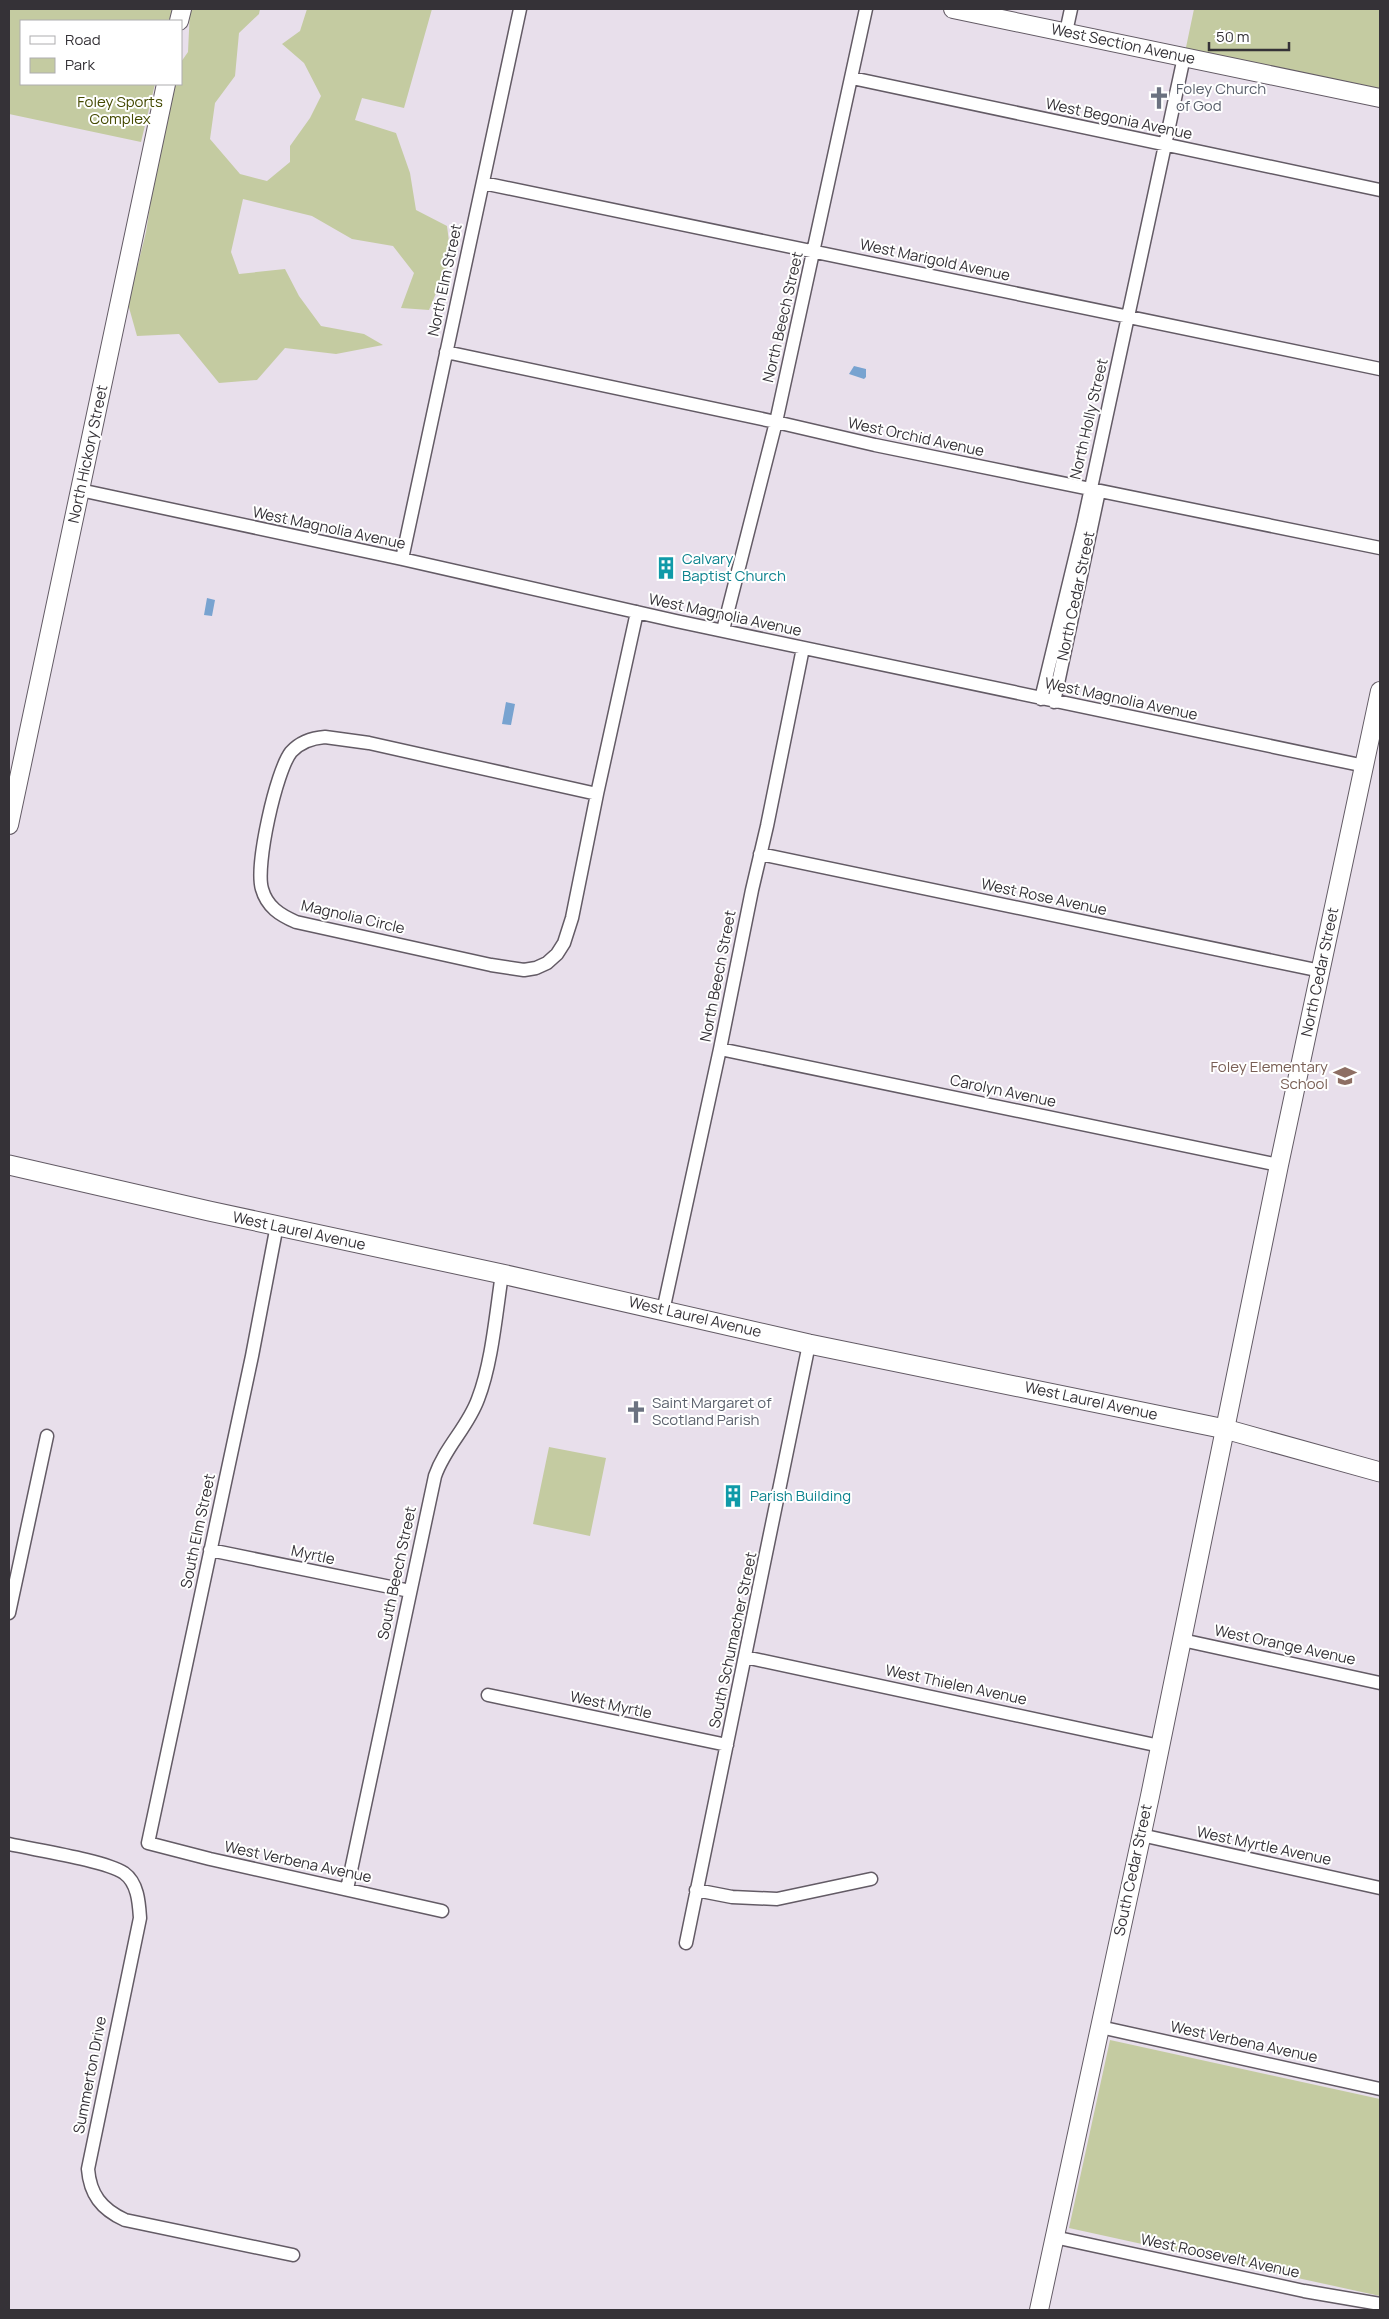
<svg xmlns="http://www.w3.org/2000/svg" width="1389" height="2319" font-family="Manrope,sans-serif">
<rect width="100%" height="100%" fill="#e8dfeb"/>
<path fill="#c4cba1" d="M9,9H172L169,21H21V84H155L141,142L9,114Z
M190,9H260L259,14L239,33L235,76L215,103L210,139L240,174L267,181L290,162V146L310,118L321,96L304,63L282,44L300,31L307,9H432L404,108L362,98L355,120L396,133L410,173L416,210L447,226L451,257L429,310L401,308L414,273L393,246L352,239L312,216L243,199L231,252L239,274L285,269L299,296L321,326L364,334L383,345L336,354L285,348L257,380L219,383L179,334L137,336L128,304L146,232L169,84H181V62L188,52Z
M1194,9H1380V93L1184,57Z
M549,1447L606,1458L590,1536L533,1524Z
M1110,2040L1380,2099V2296L1069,2228Z"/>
<path fill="#78a3d0" d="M854,366L866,369V377L864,379L849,374Z
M207,598L215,600L212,616L204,615Z
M506,702L515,704L511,725L502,724Z"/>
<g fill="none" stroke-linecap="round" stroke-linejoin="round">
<defs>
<path id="street" d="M1066,32L1071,9
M852,78L1380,190
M483,183L1380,369
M446,352L776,422L875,445L1380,548
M80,490L402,559L676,621L1365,766
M402,559L520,9
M723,630L776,422L866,9
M1041,699L1083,525L1184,57
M1054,702L1099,491
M325,737L369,743L597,794L572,918L564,943L557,954L547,963L536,968L524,970L491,965L296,922C280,915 267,907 262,889C255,866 276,771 291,752C300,742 312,738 325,737Z
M597,794L637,612
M760,854L1321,971
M720,1049L1279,1165
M277,1225L252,1356L148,1843L210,1859L442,1911
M663,1311L720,1049L752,890L767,826L803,648
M210,1550L410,1591
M9,1613L47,1436
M1182,1640L1380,1683
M745,1657L1160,1746
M488,1695L727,1745
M1141,1835L1380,1888
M9,1844C35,1850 104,1860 124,1873C138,1883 139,1903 140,1918L88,2169C90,2194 101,2209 125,2220L293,2255
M347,1889L435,1476C445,1447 468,1427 478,1399C492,1363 496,1313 502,1274
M696,1890L732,1897L777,1899L871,1879
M686,1943L809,1344
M1100,2027L1380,2089
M1054,2237L1304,2291L1380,2304"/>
<path id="secondary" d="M953,9L1380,98
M179,21L182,9
M9,825L166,84
M1039,2310L1150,1796L1279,1165L1380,691"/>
<path id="primary" d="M9,1165L209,1211L502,1274L809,1344L1225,1429L1380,1472"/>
</defs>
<use href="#street" stroke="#635b65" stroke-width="15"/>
<use href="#secondary" stroke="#635b65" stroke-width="20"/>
<use href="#primary" stroke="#635b65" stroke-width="21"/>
<use href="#street" stroke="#fff" stroke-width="12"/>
<use href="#secondary" stroke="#fff" stroke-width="18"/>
<use href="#primary" stroke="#fff" stroke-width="19"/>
</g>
<defs>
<symbol id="church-bare" viewBox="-9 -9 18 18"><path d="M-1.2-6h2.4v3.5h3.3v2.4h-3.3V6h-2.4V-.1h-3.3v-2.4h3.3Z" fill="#6b7280" stroke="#fff" stroke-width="2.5" paint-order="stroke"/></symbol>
<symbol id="building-bare" viewBox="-9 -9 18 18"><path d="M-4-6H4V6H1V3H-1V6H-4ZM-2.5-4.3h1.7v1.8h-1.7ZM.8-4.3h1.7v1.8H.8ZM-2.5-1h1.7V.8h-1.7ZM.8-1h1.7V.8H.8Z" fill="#0f9aa8" stroke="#fff" stroke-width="2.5" paint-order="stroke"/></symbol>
<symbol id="school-bare" viewBox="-9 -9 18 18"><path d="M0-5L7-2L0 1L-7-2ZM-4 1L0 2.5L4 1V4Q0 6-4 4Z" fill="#8d6e63" stroke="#fff" stroke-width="2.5" paint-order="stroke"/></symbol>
</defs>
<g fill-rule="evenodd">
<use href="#church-bare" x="1143" y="82" width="32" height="32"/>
<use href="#building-bare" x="650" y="552" width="32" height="32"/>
<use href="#school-bare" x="1329" y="1060" width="32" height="32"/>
<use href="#church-bare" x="620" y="1396" width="32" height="32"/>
<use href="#building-bare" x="717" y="1480" width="32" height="32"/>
</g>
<g text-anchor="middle" stroke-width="4" stroke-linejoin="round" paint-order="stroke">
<g font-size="15" fill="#353237" stroke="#fff">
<text transform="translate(1123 44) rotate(12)" y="5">West Section Avenue</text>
<text transform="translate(1119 119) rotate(12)" y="5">West Begonia Avenue</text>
<text transform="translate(935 260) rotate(12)" y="5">West Marigold Avenue</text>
<text transform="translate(445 280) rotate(-78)" y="5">North Elm Street</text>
<text transform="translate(783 317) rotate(-77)" y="5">North Beech Street</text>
<text transform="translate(1089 419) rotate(-77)" y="5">North Holly Street</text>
<text transform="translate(916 437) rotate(12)" y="5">West Orchid Avenue</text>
<text transform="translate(88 454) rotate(-78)" y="5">North Hickory Street</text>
<text transform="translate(329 528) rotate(12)" y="5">West Magnolia Avenue</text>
<text transform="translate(1076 596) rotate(-78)" y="5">North Cedar Street</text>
<text transform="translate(725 615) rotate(12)" y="5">West Magnolia Avenue</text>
<text transform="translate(1121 699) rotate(12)" y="5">West Magnolia Avenue</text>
<text transform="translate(1044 897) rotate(12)" y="5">West Rose Avenue</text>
<text transform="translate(353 917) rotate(13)" y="5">Magnolia Circle</text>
<text transform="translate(1320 972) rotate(-78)" y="5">North Cedar Street</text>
<text transform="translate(718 976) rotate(-79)" y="5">North Beech Street</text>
<text transform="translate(1003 1091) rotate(12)" y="5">Carolyn Avenue</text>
<text transform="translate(299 1231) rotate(12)" y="5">West Laurel Avenue</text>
<text transform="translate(695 1317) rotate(13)" y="5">West Laurel Avenue</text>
<text transform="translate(1091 1401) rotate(12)" y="5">West Laurel Avenue</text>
<text transform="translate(198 1531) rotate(-78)" y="5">South Elm Street</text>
<text transform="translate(313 1555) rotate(12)" y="5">Myrtle</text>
<text transform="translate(397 1573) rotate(-78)" y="5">South Beech Street</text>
<text transform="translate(733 1640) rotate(-78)" y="5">South Schumacher Street</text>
<text transform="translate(1285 1645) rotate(12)" y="5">West Orange Avenue</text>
<text transform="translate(956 1685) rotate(12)" y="5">West Thielen Avenue</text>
<text transform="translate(611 1705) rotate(12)" y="5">West Myrtle</text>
<text transform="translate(1264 1846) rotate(12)" y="5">West Myrtle Avenue</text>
<text transform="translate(298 1862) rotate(12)" y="5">West Verbena Avenue</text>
<text transform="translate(1133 1870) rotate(-78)" y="5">South Cedar Street</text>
<text transform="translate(1244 2042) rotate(12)" y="5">West Verbena Avenue</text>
<text transform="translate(90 2075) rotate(-79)" y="5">Summerton Drive</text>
<text transform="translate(1220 2256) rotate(12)" y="5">West Roosevelt Avenue</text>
</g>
<g font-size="15" fill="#5b616d" stroke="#fff" text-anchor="start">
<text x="1176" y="94">Foley Church<tspan x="1176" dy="17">of God</tspan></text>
<text x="652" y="1408">Saint Margaret of<tspan x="652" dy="17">Scotland Parish</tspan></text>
</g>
<g font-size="15" fill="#434900" stroke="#fff">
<text x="120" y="107">Foley Sports<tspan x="120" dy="17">Complex</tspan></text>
</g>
<g font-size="15" fill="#0d838f" stroke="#fff" text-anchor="start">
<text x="682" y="564">Calvary<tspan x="682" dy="17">Baptist Church</tspan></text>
<text x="750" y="1501">Parish Building</text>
</g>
<g font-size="15" fill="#785e54" stroke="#fff" text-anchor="end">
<text x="1328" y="1072">Foley Elementary<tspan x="1328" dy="17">School</tspan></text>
</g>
</g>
<rect width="1389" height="2319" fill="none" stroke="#353237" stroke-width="20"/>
<rect x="20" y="20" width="162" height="65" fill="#ffffff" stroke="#aeadaf"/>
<rect x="30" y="36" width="25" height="8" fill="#ffffff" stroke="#aeadaf"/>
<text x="65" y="45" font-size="15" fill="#353237">Road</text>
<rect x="30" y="58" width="25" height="15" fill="#c4cba1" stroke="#aeadaf"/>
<text x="65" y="70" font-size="15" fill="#353237">Park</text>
<path d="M1209 42v8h80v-8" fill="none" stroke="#353237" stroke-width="2.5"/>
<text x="1216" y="42" font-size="15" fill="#353237" stroke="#ffffff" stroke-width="4" paint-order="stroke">50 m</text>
</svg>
